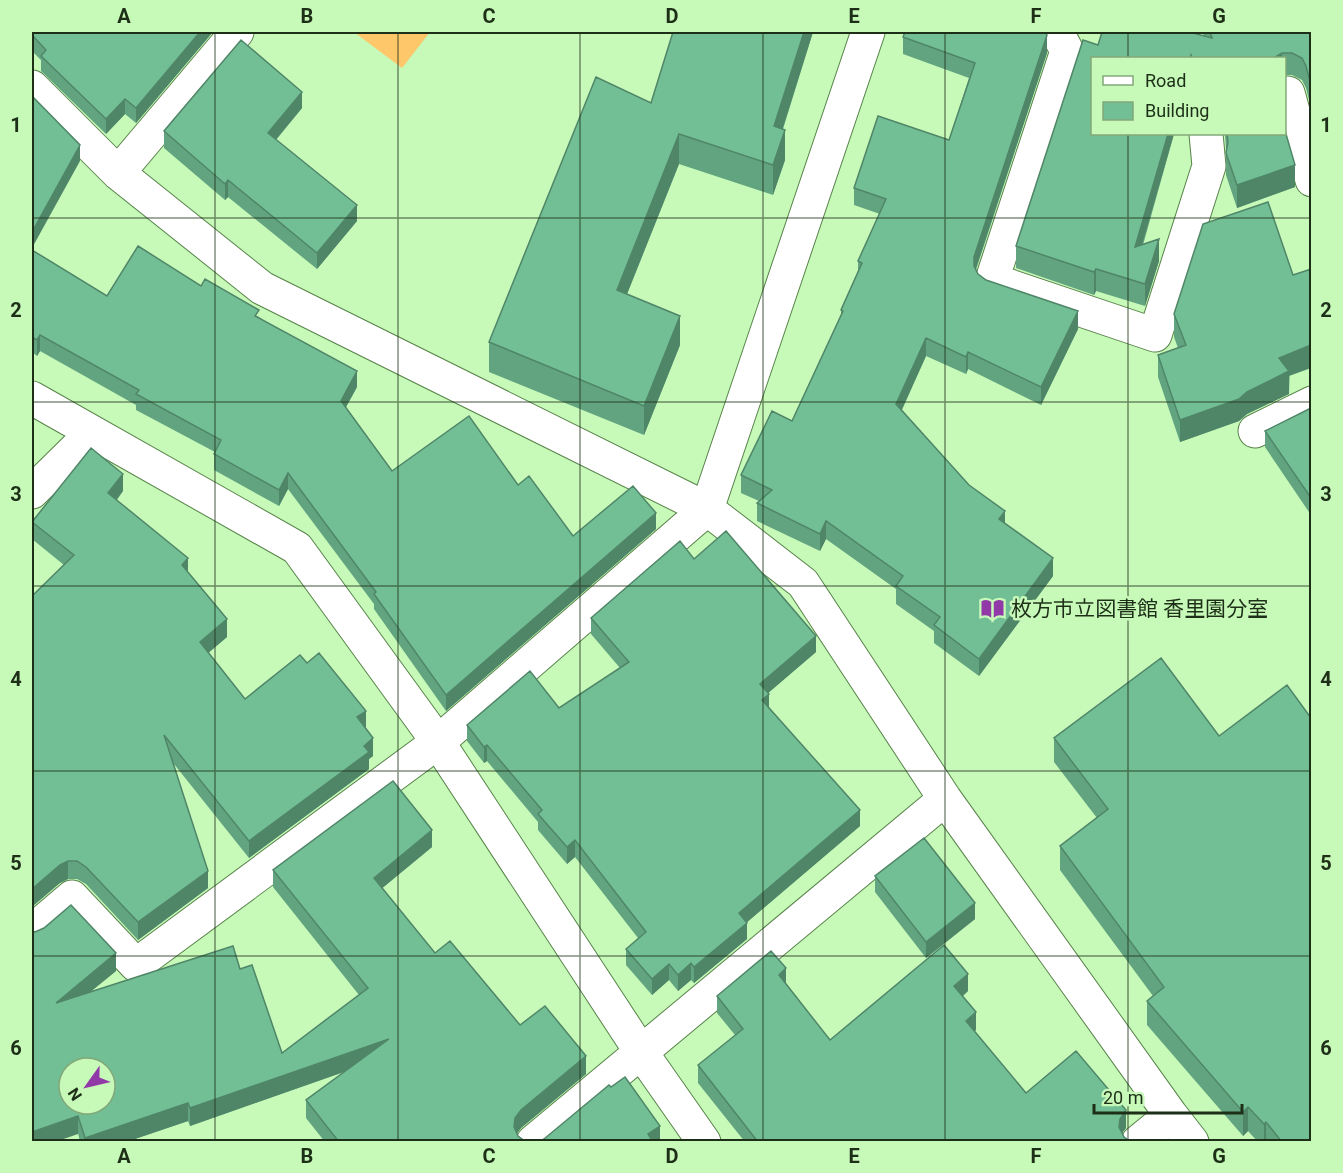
<svg xmlns="http://www.w3.org/2000/svg" width="1343" height="1173" font-family="Roboto,'Noto Sans JP',sans-serif">
<rect width="100%" height="100%" fill="#c7f9b9"/>
<path fill="#fec76a" d="M354,32H430L402,68Z"/>
<g fill="none" stroke-linecap="round" stroke-linejoin="round">
<defs>
<path id="street" d="M1057,32L1067,51L992,280L1155,335L1209,166L1206,134
M32,87L118,173L262,288L707,509L803,583L945,799L1171,1115L1192,1142
M1288,93L1312,180
M118,173L237,32
M32,398L297,548L438,742L641,1052L704,1142
M1255,431L1312,403
M32,492L92,433
M32,931L72,897L136,965L438,742L707,509L868,32
M533,1142L945,799
M1138,1142L1171,1115"/>
</defs>
<use href="#street" stroke="#578349" stroke-width="35"/>
<use href="#street" stroke="#fff" stroke-width="33"/>
</g>
<path fill="#62a480" d="M32,32H212V33L136,123L125,114L106,134L41,71V60L32,51Z
M672,32H813L783,129L785,160L773,195L679,164L627,294L680,345L644,435L489,372V342L651,103L673,32Z
M1102,32H1189L1204,36L1202,32H1311V108L1306,88L1302,80L1292,75H1284V58H1092V134H1174L1143,245L1159,239V261L1145,306L1096,291L1094,295L1016,268V246L1083,40L1098,45Z
M903,37L1047,53L976,270L978,274L986,280L1078,329L1041,405L968,369L966,374L926,356L902,410L969,485L1005,523L1053,576L979,676L934,643V631L896,604V589L826,539L820,551L757,521V503L759,501L741,493V475L792,421L841,316V310L858,272V261L880,214L854,205V188L949,140L969,78L903,54Z
M302,108L276,140L357,221L317,269L228,197L225,200L164,148V131Z
M1225,134H1284L1295,187L1237,208L1226,175V150Z
M32,250L107,296L201,286L259,317L357,387L346,407L392,471L518,485L573,536L656,529L446,711L374,609V604L288,489L279,506L214,470V454L215,452L136,410V405L40,351L37,356L32,352Z
M1293,275L1289,394L1247,414L1239,421L1180,442L1158,377V355L1178,348L1174,337V314Z
M1311,409V515L1265,447V431Z
M123,491L117,500L188,573L227,637L208,653L245,699L307,663L366,728L373,756L369,759V769L249,858L174,764L208,888L138,940L86,884L77,879H68L60,883L64,565L32,539V522Z
M694,559L816,652L768,693L769,708L860,826L747,922V939L694,983L691,980L678,991L669,980L652,995L626,965V949L638,938L575,857L567,864L538,830V822L487,761L484,763L467,741V725L559,708L620,668L591,634V618Z
M1161,658L1311,1142H1258L1248,1131L1243,1136L1147,1025V1001L1153,996L1060,870V846L1097,818L1054,762V738Z
M432,847L382,888L435,953L520,1025L586,1074L521,1128L517,1133L518,1136L526,1142H325L306,1118V1100L344,1072L190,1126L188,1121L126,1142H80L32,931L116,971L91,991L240,969L282,1053L359,995L273,887V870Z
M875,876L975,919L926,958L875,892Z
M786,984L830,1040L968,991L963,996L976,1030L974,1031L1026,1093L1126,1128L1122,1133L1124,1137L1131,1142H745L698,1083V1065L735,1035L717,1013V996Z"/>
<path fill="#508668" d="M200,32H212V33L136,123V108Z
M804,32H813L774,156V126Z
M1047,35V53L974,274V283V257Z
M1282,53V58H1274Z
M302,92V108L268,149V133Z
M125,99V114L106,134V119Z
M785,130V160L773,195V165Z
M679,134V164L617,319V290Z
M1168,134H1174L1135,269V247Z
M80,145V161L32,248V232Z
M1295,165V187L1237,208V185Z
M228,180V197L225,200V184Z
M357,205V221L317,269V253Z
M1159,239V261L1145,306V284Z
M1096,269V291L1094,295V272Z
M1078,311V329L1041,405V387Z
M680,316V345L644,435V406Z
M40,335V351L37,356V340Z
M926,338V356L896,422V404Z
M1311,345V368L1289,376V394L1247,414L1239,421L1180,442V420L1279,358Z
M968,352V369L966,374V357Z
M357,371V387L341,416V401Z
M288,473V489L279,506V490Z
M123,474V491L108,510V493Z
M1005,511V529L999,519Z
M656,513V529L446,711V695Z
M826,521V539L820,551V534Z
M188,558V575L182,565Z
M1053,558V576L979,676V659Z
M227,619V637L200,660V642Z
M816,636V652L760,700V684Z
M769,694V710L762,700Z
M366,711V728L357,717Z
M373,738V756L369,759V769L249,858V841Z
M487,745V761L484,763V747Z
M860,810V826L739,929V913Z
M432,830V847L374,895V878Z
M575,840V857L567,864V847Z
M68,861V879L60,883L32,907V889L60,865Z
M208,871V888L138,940V922Z
M975,903V919L926,958V942Z
M747,923V939L694,983V967Z
M116,953V971L56,1020V1003Z
M691,963V980L678,991V975Z
M669,964V980L652,995V979Z
M786,968V986L779,975Z
M968,974V991L954,1003V986Z
M976,1012V1030L966,1039V1021Z
M389,1039V1056L190,1126V1108Z
M586,1056V1074L521,1128L515,1136L514,1127L515,1118L521,1110Z
M188,1103V1121L126,1142H85V1138Z
M1248,1107V1131L1243,1136V1112Z
M1126,1110V1128L1120,1136L1119,1127L1120,1119Z
M78,1116V1134L55,1142H32V1132Z
M1266,1122V1142H1264V1124Z
M660,1126V1142H648V1134Z"/>
<path fill="#72bf95" stroke="#508668" stroke-width="1.5" fill-rule="evenodd" d="M32,32H200L136,108L125,99L106,119L41,56L46,50L32,35Z
M673,32H804L774,126L785,130L773,165L679,134L617,290L680,316L644,406L489,342L596,77L651,103Z
M905,32H1045L1047,35L974,257V266L978,274L986,280L1078,311L1041,387L968,352L966,357L926,338L896,404L969,485L1005,511L999,519L1053,558L979,659L934,625L940,617L896,586L903,576L826,521L820,534L757,503L772,490L741,475L772,411L792,421L843,311L841,310L862,263L858,261L886,199L854,188L878,116L949,140L975,63L903,37Z
M1102,32H1189L1212,38L1210,32H1311V85L1306,66L1302,58L1292,53H1282L1274,58H1192L1191,55L1190,58H1092V134H1168L1135,247L1159,239L1145,284L1096,269L1094,272L1016,246L1083,40L1098,45Z
M241,40L302,92L268,133L357,205L317,253L228,180L225,184L164,131Z
M32,96L80,145L32,232Z
M1284,127L1295,165L1237,185L1226,153L1228,142L1227,134H1284Z
M1268,202L1293,275L1311,269V345L1279,358L1289,371L1247,392L1239,399L1180,420L1158,355L1186,345L1174,314L1203,224Z
M138,246L201,286L205,279L259,310L255,316L357,371L341,401L392,471L469,416L518,485L529,476L573,536L633,486L656,513L446,695L374,594L376,592L288,473L279,490L214,454L221,440L136,394L139,390L40,335L37,340L32,337V250L107,296Z
M1311,408V498L1265,431Z
M91,448L123,474L108,493L188,558L182,565L227,619L200,642L245,699L300,655L307,663L319,653L366,711L357,717L373,738L364,746L369,752L249,841L164,735L208,871L138,922L86,867L77,861H68L60,865L32,889V596L74,555L32,522Z
M726,531L816,636L760,684L769,694L762,700L860,810L739,913L747,923L694,967L691,963L678,975L669,964L652,979L626,949L646,932L575,840L567,847L538,814L542,810L487,745L484,747L467,725L530,671L559,708L629,662L591,618L680,541L694,559Z
M1161,658L1219,736L1287,685L1311,718V1142H1282L1266,1122L1264,1124L1248,1107L1243,1112L1147,1001L1164,987L1060,846L1108,809L1054,738Z
M393,781L432,830L374,878L435,953L450,941L520,1025L545,1006L586,1056L521,1110L515,1118L514,1127L518,1136L526,1142H339L306,1100L389,1039L190,1108L188,1103L85,1138L78,1116L32,1132V931L35,932L44,928L71,905L116,953L56,1003L233,946L240,969L252,965L282,1053L368,988L273,870ZM69,1068H105V1104H69Z
M924,838L975,903L926,942L875,876Z
M944,945L968,974L954,986L976,1012L966,1021L1026,1093L1076,1051L1126,1110L1120,1119L1119,1127L1124,1137L1131,1142H758L698,1065L743,1029L717,996L771,951L786,968L779,975L830,1040Z
M625,1077L660,1126L648,1134L653,1142H539L544,1139L609,1085L611,1087Z"/>
<path fill="none" stroke="#1d2f17" stroke-width="1.5" stroke-opacity="0.55" d="M215,32V1142M398,32V1142M580,32V1142M763,32V1142M945,32V1142M1128,32V58M1128,134V1142M32,218H1312M32,402H1312M32,586H1312M32,771H1312M32,956H1312"/>
<defs>
<symbol id="library-bare" viewBox="-9 -9 18 18"><path d="M-6-4Q-3-5.5-.7-3.5V5Q-3 3-6 4ZM6-4Q3-5.5 .7-3.5V5Q3 3 6 4Z" fill="#913aa7" stroke="#c7f9b9" stroke-width="2.5" paint-order="stroke"/></symbol>
</defs>
<g fill-rule="evenodd">
<use href="#library-bare" x="976" y="592" width="33" height="33"/>
</g>
<g text-anchor="middle" stroke-width="5" stroke-linejoin="round" paint-order="stroke">
<g font-size="21" fill="#1d2f17" stroke="#c7f9b9" text-anchor="start">
<text x="1011" y="616">枚方市立図書館 香里園分室</text>
</g>
</g>
<rect width="1343" height="1173" fill="none" stroke="#c7f9b9" stroke-width="66"/>
<rect x="1091" y="57" width="195" height="78" fill="#c7f9b9" stroke="#83a878" stroke-width="1.5"/>
<rect x="1103" y="76" width="30" height="9" fill="#ffffff" stroke="#83a878" stroke-width="1.5"/>
<text x="1145" y="87" font-size="18" fill="#1d2f17">Road</text>
<rect x="1103" y="102" width="30" height="18" fill="#72bf95" stroke="#83a878" stroke-width="1.5"/>
<text x="1145" y="117" font-size="18" fill="#1d2f17">Building</text>
<g transform="translate(87 1086) rotate(236)"><circle r="28" fill="#c7f9b9" stroke="#83a878" stroke-width="1.5"/>
<path d="M0-4.5L10 22L0 15L-10 22Z" fill="#913aa7"/>
<text y="-9" font-size="16" font-weight="bold" text-anchor="middle" fill="#1d2f17">N</text>
</g>
<path d="M1094 1104v9h148v-9" fill="none" stroke="#1d2f17" stroke-width="3"/>
<text x="1103" y="1104" font-size="18" fill="#1d2f17" stroke="#c7f9b9" stroke-width="4.5" paint-order="stroke">20 m</text>
<rect x="33" y="33" width="1277" height="1107" fill="none" stroke="#1d2f17" stroke-width="2"/>
<g font-size="20" text-anchor="middle" font-weight="bold" fill="#1d2f17">
<text x="124" y="23">A</text>
<text x="307" y="23">B</text>
<text x="489" y="23">C</text>
<text x="672" y="23">D</text>
<text x="854" y="23">E</text>
<text x="1036" y="23">F</text>
<text x="1219" y="23">G</text>
<text x="16" y="132">1</text>
<text x="1326" y="132">1</text>
<text x="16" y="317">2</text>
<text x="1326" y="317">2</text>
<text x="16" y="501">3</text>
<text x="1326" y="501">3</text>
<text x="16" y="686">4</text>
<text x="1326" y="686">4</text>
<text x="16" y="870">5</text>
<text x="1326" y="870">5</text>
<text x="16" y="1055">6</text>
<text x="1326" y="1055">6</text>
<text x="124" y="1163">A</text>
<text x="307" y="1163">B</text>
<text x="489" y="1163">C</text>
<text x="672" y="1163">D</text>
<text x="854" y="1163">E</text>
<text x="1036" y="1163">F</text>
<text x="1219" y="1163">G</text>
</g>
</svg>
